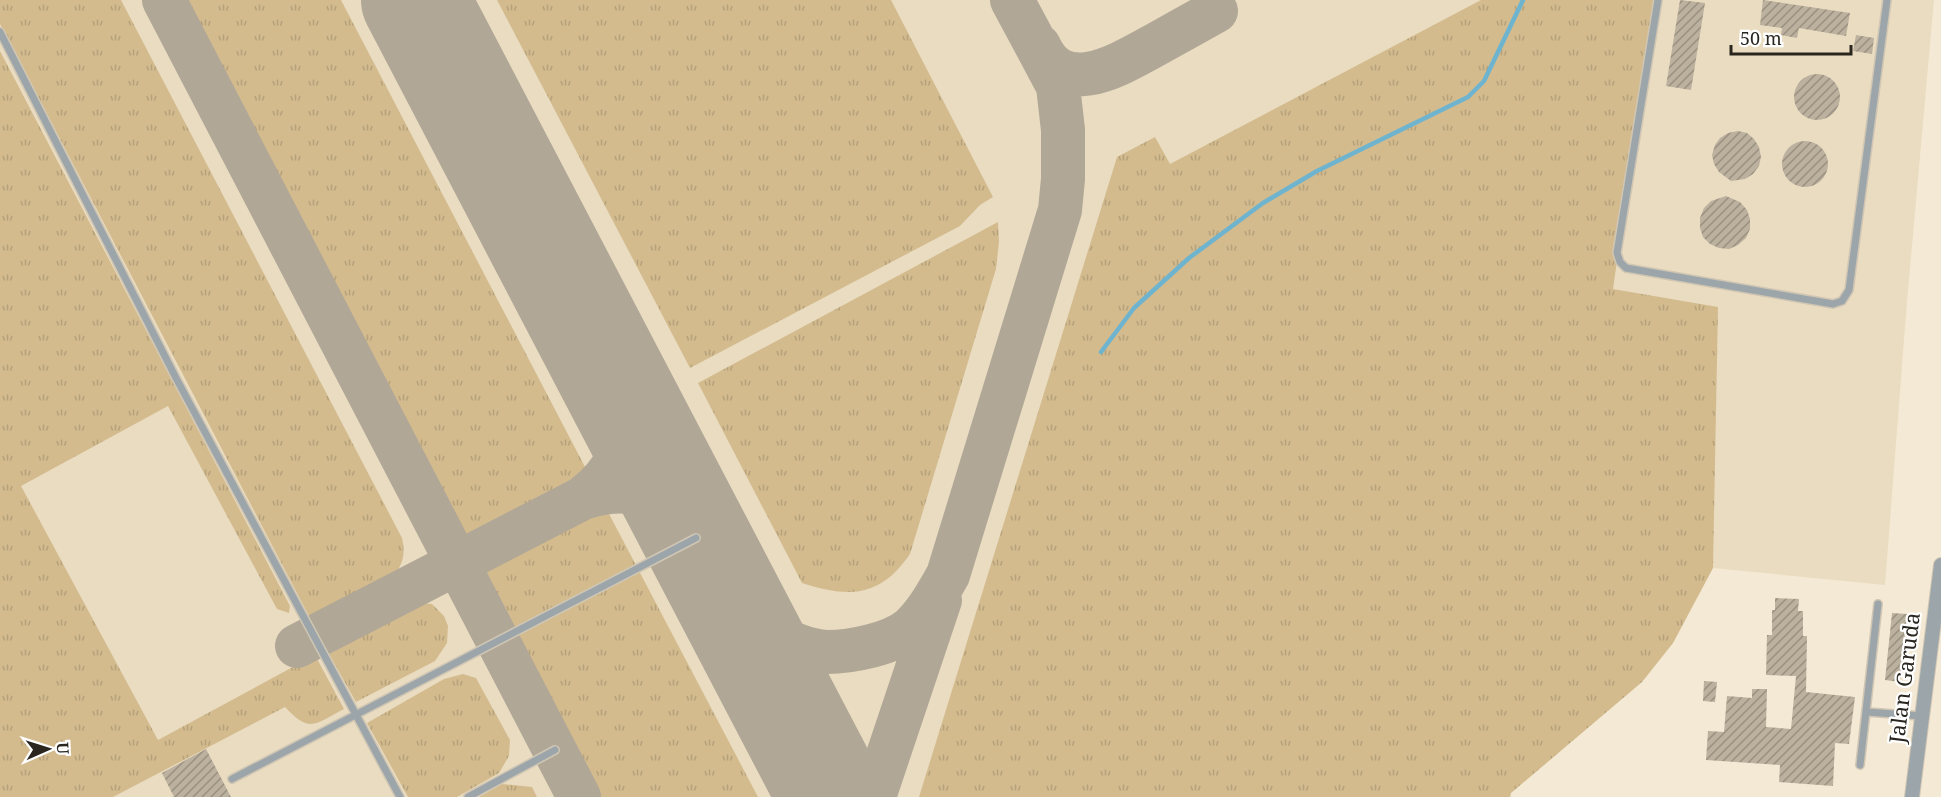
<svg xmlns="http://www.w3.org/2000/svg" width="1941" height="797" font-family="'Noto Serif',serif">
<defs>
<pattern id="grass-tufts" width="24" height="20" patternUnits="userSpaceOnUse" patternTransform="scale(1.5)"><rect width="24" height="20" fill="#d3bb8e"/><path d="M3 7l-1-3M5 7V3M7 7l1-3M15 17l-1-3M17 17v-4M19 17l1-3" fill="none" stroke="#b5a17a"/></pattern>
<pattern id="building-hatch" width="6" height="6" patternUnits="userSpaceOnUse" patternTransform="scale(1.5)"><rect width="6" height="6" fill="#bcb19e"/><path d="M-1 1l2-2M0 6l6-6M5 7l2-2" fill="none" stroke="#999080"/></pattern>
</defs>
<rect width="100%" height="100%" fill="#f4e9d4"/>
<path fill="#eadcc1" d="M0,0H1934L1907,301L1885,585L1713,568L1673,643L1642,682L1511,793L1510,797H0Z"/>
<path fill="url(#grass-tufts)" d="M0,0H121L402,538C405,552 404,560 397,572L310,618L0,24Z
M164,0H341L596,488L585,497L598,493L758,797H579L459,563Z
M497,0H891L993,197L980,205L960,226L690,368Z
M1481,0H1654L1613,289L1718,307L1713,568L1673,643L1642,682L1511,793L1510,797H919L1117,157L1155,137L1170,164Z
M0,51L290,606L289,613L277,609L168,406L21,486L158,740L315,655L344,709C315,724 310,734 285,707L113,797H0Z
M998,222L999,242L996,269L910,554C880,598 848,598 802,583L698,383Z
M421,603L432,604L444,616L448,626L447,643L435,661L356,702L329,654Z
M463,674L476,678L510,740L509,756L499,773L457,797H408L367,723L444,679Z
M502,784L532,787L537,797H479Z"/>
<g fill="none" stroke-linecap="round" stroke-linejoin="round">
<path stroke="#6fb4cf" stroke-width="4.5" d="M1101,352L1134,308L1189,258L1263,203L1317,171L1468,97L1484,81L1523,0"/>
<path stroke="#b0a797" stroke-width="44" d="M164,0L579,797
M1039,46C1063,100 1120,64 1155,45C1175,34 1196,22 1216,11
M625,402C627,445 618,471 583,498C628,484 659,492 690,527
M714,572C730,592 745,616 767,630C784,641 807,651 827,652C851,652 892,644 911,628C927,613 937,594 948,575L1060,210L1063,179V130L1058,86L1012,0
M297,646L583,498
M808,752L814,797
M874,797L940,600"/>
<path stroke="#b0a797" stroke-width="108" d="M415,0L832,797"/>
</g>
<path fill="url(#building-hatch)" d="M1680,0L1705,3L1691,90L1666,86Z
M1763,0L1850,13L1846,36L1799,28L1797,38L1781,35L1782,28L1760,25Z
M1856,35L1874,38L1872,54L1853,51Z
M1794 97a23 23 0 1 1 46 0a23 23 0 1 1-46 0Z
M1738,131L1747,133L1754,139L1759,147L1761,157L1759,166L1753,174L1745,179L1731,181L1719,172L1714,164L1712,155L1715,145L1720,138L1728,133Z
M1782 164a23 23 0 1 1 46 0a23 23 0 1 1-46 0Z
M1726,196L1740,202L1747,210L1750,219V229L1746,238L1738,245L1729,249L1719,248L1710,244L1703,237L1700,228V218L1704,208L1711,201Z
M1775,598L1799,599L1798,611H1803V636H1807L1806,692L1855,697L1849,744L1835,743L1833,786L1779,782L1780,765L1706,760L1708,731L1724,732L1727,696L1752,698V689H1767L1766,727L1791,729L1796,676L1766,675L1767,635H1772V610H1775Z
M1892,613L1907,614L1900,682L1885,680Z
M1704,681L1717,682L1715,702L1703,701Z
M206,749L231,797H174L162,773Z"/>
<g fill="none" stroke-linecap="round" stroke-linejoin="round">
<defs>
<path id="service" d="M1658,0L1617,253L1620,262L1626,268L1833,304L1842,301L1849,290L1887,0
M0,32L176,378L400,797
M1867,712L1921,716
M1860,765L1878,604
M232,779L696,538
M468,797L555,750"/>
<path id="minor" d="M1912,797L1941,565"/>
</defs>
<use href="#service" stroke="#d0c6b3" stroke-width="10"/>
<use href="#minor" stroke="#d0c6b3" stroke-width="16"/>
<use href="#service" stroke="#9ca6aa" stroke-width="7"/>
<use href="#minor" stroke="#9ca6aa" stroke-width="14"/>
</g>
<g text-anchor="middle" stroke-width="4.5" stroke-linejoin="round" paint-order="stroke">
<g font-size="21" fill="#2a261f" stroke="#fff">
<text transform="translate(1905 678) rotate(-83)" y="7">Jalan Garuda</text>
</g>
</g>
<g transform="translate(48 749) rotate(87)" stroke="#ffffff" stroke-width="4.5" paint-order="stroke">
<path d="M0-4.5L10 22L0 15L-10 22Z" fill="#2a261f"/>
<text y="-9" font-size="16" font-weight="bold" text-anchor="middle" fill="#2a261f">U</text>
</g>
<path d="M1731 45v9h120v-9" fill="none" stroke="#2a261f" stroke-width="3"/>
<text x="1740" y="45" font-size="18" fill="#2a261f" stroke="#ffffff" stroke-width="4.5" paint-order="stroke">50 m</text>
</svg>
